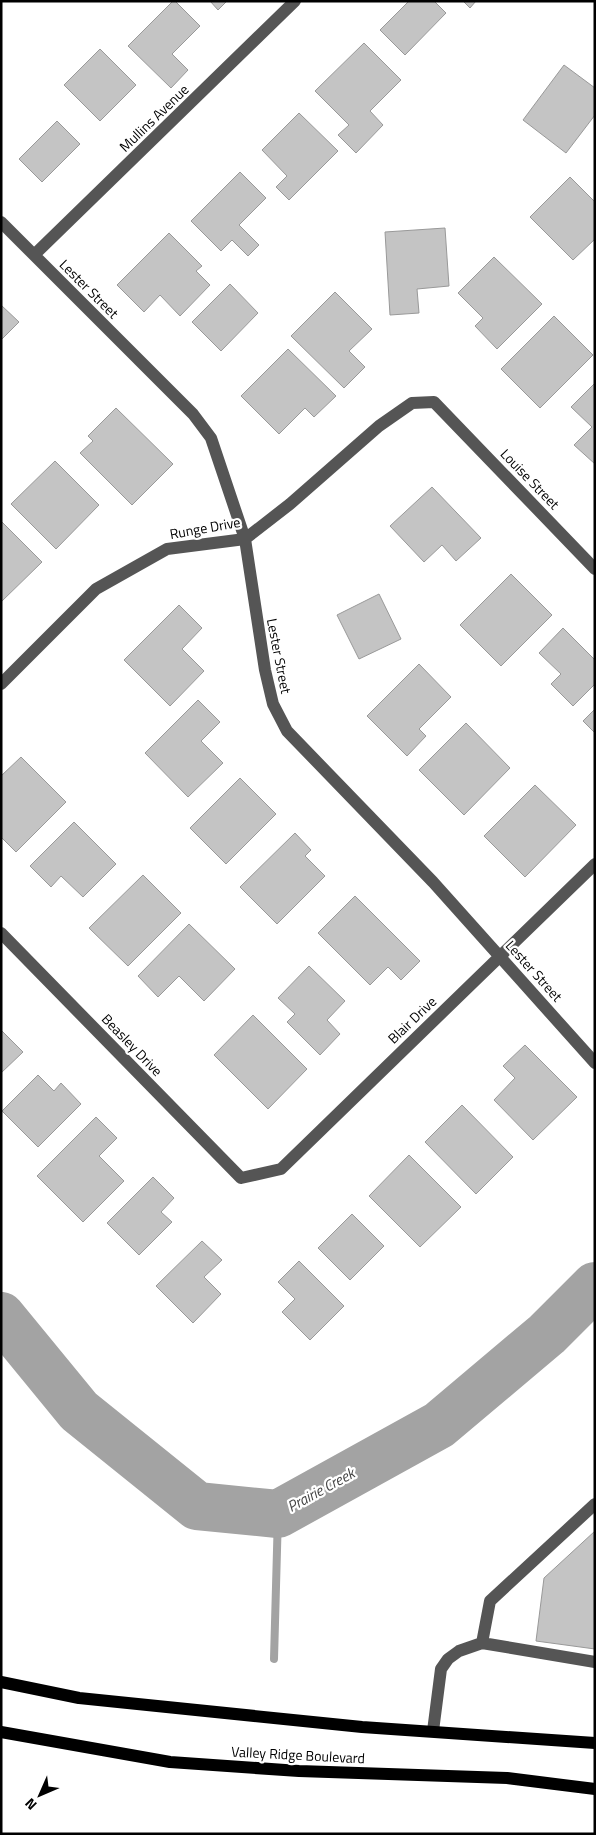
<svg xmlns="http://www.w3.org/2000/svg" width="596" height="1835" font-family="'Titillium Web',sans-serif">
<rect width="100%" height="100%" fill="#fff"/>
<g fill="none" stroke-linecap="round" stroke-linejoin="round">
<path stroke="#a3a3a3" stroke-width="8" d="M274,1659L278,1514"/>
<path stroke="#a3a3a3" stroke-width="48" d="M1,1316L79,1411L197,1506L278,1514L439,1425L547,1334L595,1286"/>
</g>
<path fill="#c4c4c4" stroke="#999" d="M173,1H175L200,26L172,54L188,70L171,88L128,46Z
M210,1H227L218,10Z
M409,1H434L446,13L405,55L380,30Z
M463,1H476L470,8Z
M364,43L401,80L370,111L383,125L356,153L338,135L349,125L315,91Z
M100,49L136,85L100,121L64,85Z
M564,65L595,88V115L566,153L523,120Z
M299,113L338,151L289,200L276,187L287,176L262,150Z
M57,121L80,144L42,182L19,159Z
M240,172L266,198L239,225L259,245L248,256L232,240L221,251L191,221Z
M570,177L595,202V239L573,260L530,217Z
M445,228L449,286L417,289L419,313L390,315L385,232Z
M169,233L202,266L196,271L210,285L180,316L160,295L144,312L117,285Z
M494,257L542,304L497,349L475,326L483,318L458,293Z
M230,284L258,313L221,351L192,322Z
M335,292L372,329L349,351L365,367L344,388L291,336Z
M1,305L19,322L1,340Z
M554,316L593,355L540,408L501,369Z
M288,349L336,396L314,417L305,408L279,434L241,396Z
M595,383V464L574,445L592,427L571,407Z
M116,408L173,464L132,505L80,453L93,441L88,436Z
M55,461L99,505L56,549L11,504Z
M432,487L481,538L456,561L442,545L424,562L390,526Z
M1,521L42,562L1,602Z
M511,574L552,615L501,666L460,625Z
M379,594L401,639L359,659L337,615Z
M179,605L202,628L182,649L204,671L170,706L124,660Z
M563,628L595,660V684L573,706L551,684L561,674L539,653Z
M419,664L451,697L419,729L426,736L407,756L367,716Z
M198,700L220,722L201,741L223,763L188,797L145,753Z
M595,709V733L583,721Z
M466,723L510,768L464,815L419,770Z
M21,757L66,802L16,852L1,837V776Z
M240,778L276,814L226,864L190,828Z
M535,785L576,825L525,877L484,836Z
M74,822L116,864L83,897L61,876L51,887L30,866Z
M295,833L311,850L305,856L325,876L277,924L240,887Z
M143,875L181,913L128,966L89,928Z
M355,896L420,961L401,980L388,967L370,985L318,933Z
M189,924L235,969L204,1001L179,976L158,997L138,976Z
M309,966L345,1001L327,1020L340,1034L320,1055L287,1022L295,1014L278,998Z
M253,1015L307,1069L268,1109L214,1055Z
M1,1030L23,1052L1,1073Z
M525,1045L577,1097L533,1140L494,1100L515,1078L503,1066Z
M38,1075L54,1091L61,1083L81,1104L38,1147L2,1111Z
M462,1105L513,1157L476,1194L425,1142Z
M96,1117L117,1138L99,1156L124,1181L83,1222L37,1176Z
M409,1155L461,1207L420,1247L369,1196Z
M153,1177L174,1198L161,1212L172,1222L139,1255L107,1223Z
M352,1214L384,1246L350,1280L318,1248Z
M202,1241L222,1260L204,1277L221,1294L193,1323L156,1286Z
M299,1261L344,1306L310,1340L282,1312L295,1299L278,1282Z
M595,1531V1649L536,1641L544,1578Z"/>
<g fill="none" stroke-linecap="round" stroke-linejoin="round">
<path stroke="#555" stroke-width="12" d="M1,222L193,414L211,438L245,539L265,670L273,704L287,731L433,882L595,1063
M34,255L295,1
M1,684L96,589L167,549L245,539L290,504L379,426L412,403L434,402L595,569
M1,933L241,1178L281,1169L595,864
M482,1643L490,1601L595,1504
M433,1731L441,1669L448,1659L459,1651L482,1643L595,1662"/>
<path stroke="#000" stroke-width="12" d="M1,1682L79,1698L362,1727L595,1743
M1,1732L170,1762L299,1771L507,1778L595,1789"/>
</g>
<g text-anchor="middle" stroke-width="4.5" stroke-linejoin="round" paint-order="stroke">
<g font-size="14" fill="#000" stroke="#fff">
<text transform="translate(154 118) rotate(-44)" y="5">Mullins Avenue</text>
<text transform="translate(89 289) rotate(45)" y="5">Lester Street</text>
<text transform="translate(530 479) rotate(46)" y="5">Louise Street</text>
<text transform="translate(205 528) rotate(-10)" y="5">Runge Drive</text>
<text transform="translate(279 656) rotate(79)" y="5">Lester Street</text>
<text transform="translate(534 971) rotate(48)" y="5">Lester Street</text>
<text transform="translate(412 1020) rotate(-44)" y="5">Blair Drive</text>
<text transform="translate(132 1045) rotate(46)" y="5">Beasley Drive</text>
<text transform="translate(298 1755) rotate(3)" y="5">Valley Ridge Boulevard</text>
</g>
<g font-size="15" font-style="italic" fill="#444" stroke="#fff">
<text transform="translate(321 1490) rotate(-29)" y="5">Prairie Creek</text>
</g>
</g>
<rect width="596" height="1835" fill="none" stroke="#000000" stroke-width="5"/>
<g transform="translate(40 1795) rotate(225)" stroke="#ffffff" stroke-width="4" paint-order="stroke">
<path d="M0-4L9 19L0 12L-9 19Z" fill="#000000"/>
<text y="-8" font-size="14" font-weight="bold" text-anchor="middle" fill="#000000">N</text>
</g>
</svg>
